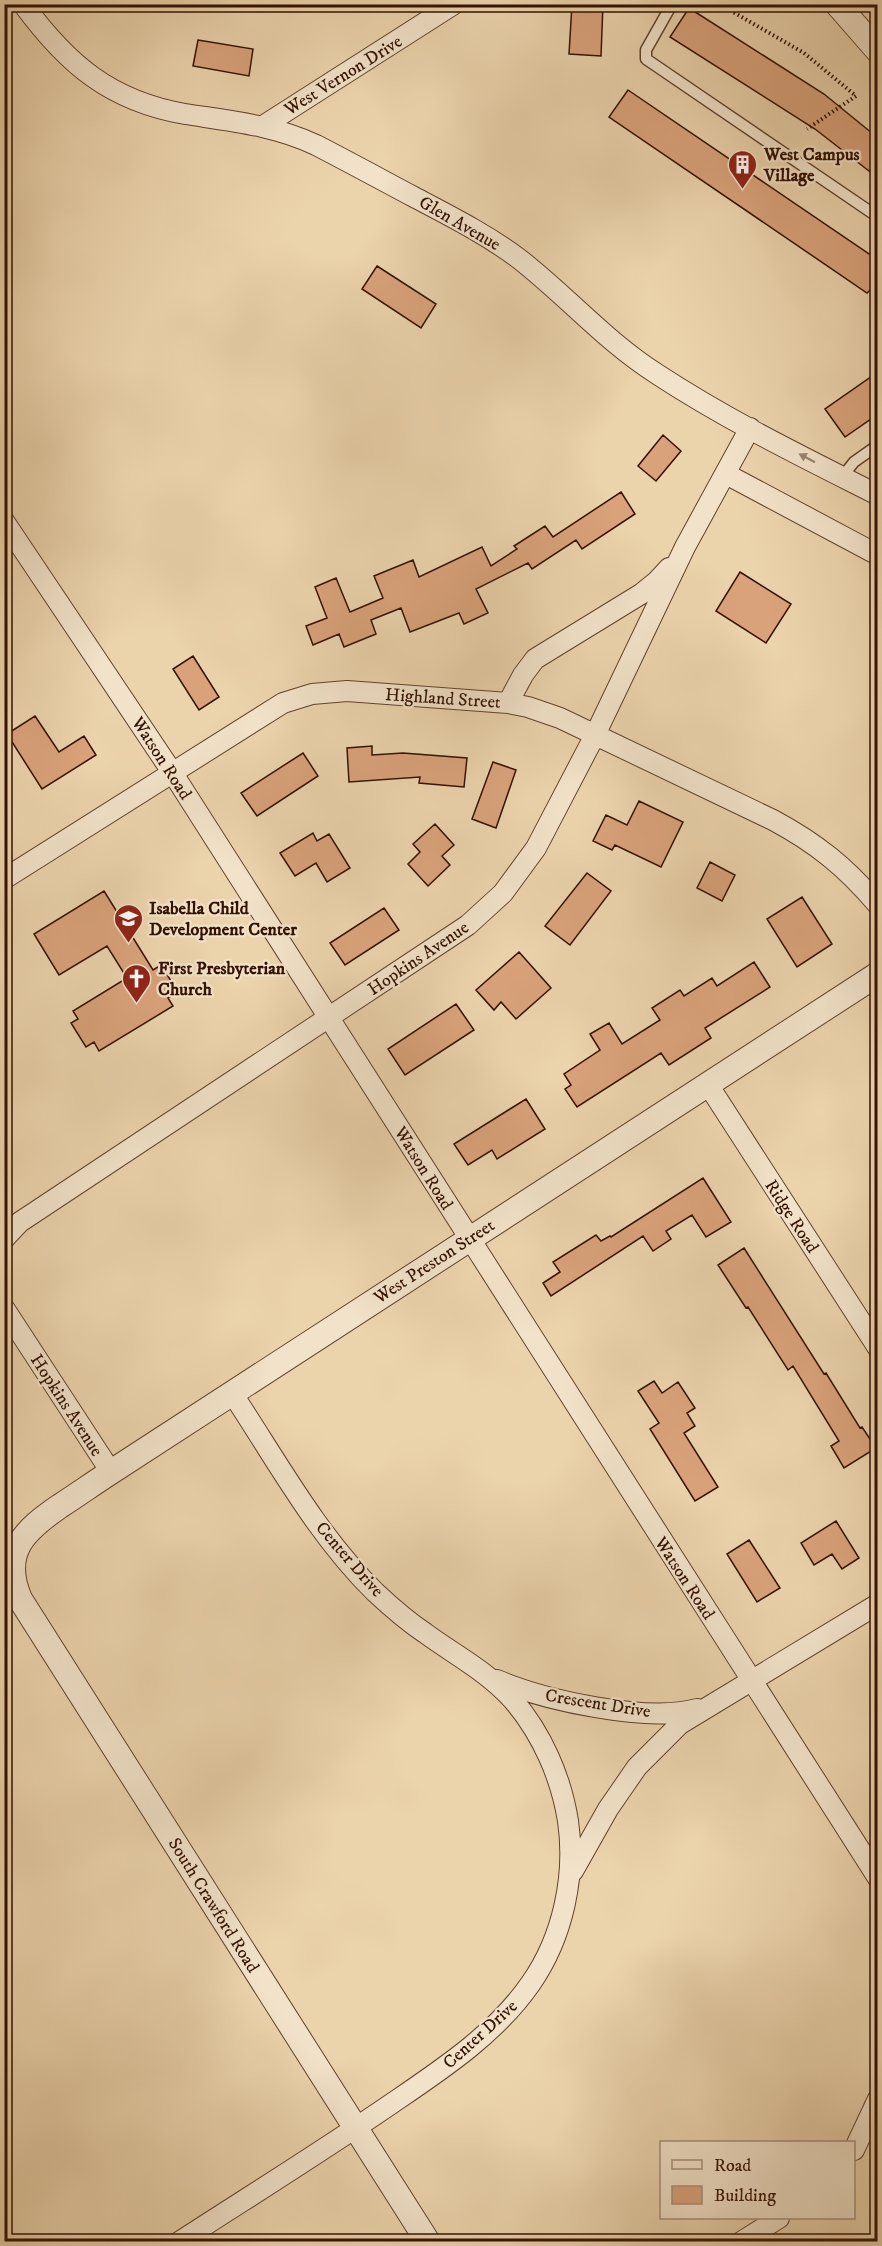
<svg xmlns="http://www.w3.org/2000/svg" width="882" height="2246" font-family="'IM FELL DW Pica',serif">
<rect width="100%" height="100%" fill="#ebd3ac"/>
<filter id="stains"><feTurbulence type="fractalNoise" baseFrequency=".00333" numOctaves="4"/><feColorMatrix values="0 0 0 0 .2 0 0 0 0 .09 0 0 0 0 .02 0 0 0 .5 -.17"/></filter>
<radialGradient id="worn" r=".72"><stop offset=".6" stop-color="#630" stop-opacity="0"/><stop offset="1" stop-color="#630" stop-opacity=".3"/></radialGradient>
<path fill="#d9a27b" stroke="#331103" stroke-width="1.5" d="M572,4H603L601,56L569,54Z
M689,8L824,94L878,138V178L815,129L670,37Z
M198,40L253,49L249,76L193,66Z
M628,90L878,260V283L867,293L609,117Z
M377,266L436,304L421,328L362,289Z
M878,372V414L845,437L825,409Z
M663,435L681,451L656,481L638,466Z
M621,492L635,514L582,549L576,540L532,569L528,563L476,589L488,613L464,624L459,613L410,632L401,608L371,620L376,634L344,647L339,634L313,645L306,626L327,618L315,587L336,578L350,612L383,598L374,576L413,560L419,577L482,547L491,566L517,549L514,546L545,526L553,537Z
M740,572L791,604L766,643L716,611Z
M193,656L219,697L199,710L173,669Z
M35,716L59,752L84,736L96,755L42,789L7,734Z
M372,746V755L403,753L467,758L464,787L419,783L420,777L349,782L347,748Z
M303,753L318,776L257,816L241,793Z
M493,762L516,770L496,828L472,819Z
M639,801L683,822L661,867L615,845L612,850L593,841L606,815L627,825Z
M435,824L454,845L442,856L450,865L428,886L408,864L420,852L413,844Z
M313,833L317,841L329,834L350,868L327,882L316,863L295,876L280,853Z
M710,862L735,875L722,901L697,888Z
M587,873L611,891L570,945L545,926Z
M104,891L153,970L161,965L178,992L168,998L173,1006L99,1051L94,1042L86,1047L71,1023L78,1019L73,1011L127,978L107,946L59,975L34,934Z
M802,897L832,944L797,967L767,919Z
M384,908L399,930L345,965L330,943Z
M519,952L551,988L516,1019L501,1002L494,1010L476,990Z
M754,962L770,987L705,1028L711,1038L669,1065L661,1053L577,1107L565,1089L571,1085L564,1074L600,1050L590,1034L609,1023L622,1044L660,1020L652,1008L680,990L684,996L712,978L717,986Z
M456,1004L474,1030L405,1075L388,1049Z
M526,1099L545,1129L497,1159L492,1150L468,1165L454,1144Z
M703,1178L731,1222L706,1237L692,1215L666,1231L671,1239L653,1251L643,1236L551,1296L543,1283L560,1272L553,1262L596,1235L601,1241L610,1236L611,1237Z
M744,1248L824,1374L826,1373L860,1428L862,1427L876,1448L844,1468L831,1446L839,1441L793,1366L788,1370L748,1307L746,1308L718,1265Z
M654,1381L662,1393L678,1382L695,1408L687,1413L695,1426L684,1433L718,1487L695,1501L650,1429L659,1423L638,1391Z
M836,1521L859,1558L842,1569L832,1554L814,1565L801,1543Z
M749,1540L780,1588L757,1602L727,1554Z"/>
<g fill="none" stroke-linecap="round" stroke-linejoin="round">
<defs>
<path id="service" d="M672,4L646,50V59L878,217
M842,477L854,462L878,445"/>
<path id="minor" d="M23,4C67,64 110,101 185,114C230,121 274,125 316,145C349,162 382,180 414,197C450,216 486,234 518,258C566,295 605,341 657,374C727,420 803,457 878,495
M263,126L454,4
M726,474L878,555
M4,521L172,772L878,1878
M508,703L523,675L535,659L641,594L657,581L669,568
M4,879L283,703L312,694L347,691L508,703L528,707L560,718L773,820C816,843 846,867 878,905
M707,1083L878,1348
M4,1239L20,1222L468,925L503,893L536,848L595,735L685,547L750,428
M4,1308L111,1472
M497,1680C544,1700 647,1723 697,1709
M573,1871L608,1809L637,1767L680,1724L878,1604
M854,2150L878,2099
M179,2242C250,2196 321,2152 391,2104C441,2070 496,2034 531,1983C563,1937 576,1876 568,1821C561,1777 542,1734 513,1700C488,1672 455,1655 425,1633C407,1621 391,1607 375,1592C317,1535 277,1461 232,1393
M741,2242L779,2218"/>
<path id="tertiary" d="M837,4L878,51
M428,2242L20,1599C0,1552 25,1530 60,1506C77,1495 94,1483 111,1472L878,974"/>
</defs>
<use href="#service" stroke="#61422d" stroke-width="13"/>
<use href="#minor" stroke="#61422d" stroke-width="22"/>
<use href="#tertiary" stroke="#61422d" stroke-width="26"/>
<path stroke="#331103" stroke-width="4" stroke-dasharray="1.5 3" stroke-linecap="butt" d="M733,4V12L804,53L856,96L807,129"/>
<use href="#service" stroke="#f2e2c9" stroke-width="10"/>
<use href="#minor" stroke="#f2e2c9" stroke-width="20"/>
<use href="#tertiary" stroke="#f2e2c9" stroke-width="24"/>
</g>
<defs><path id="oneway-solid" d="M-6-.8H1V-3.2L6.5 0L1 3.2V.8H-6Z" transform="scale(1.5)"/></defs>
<use fill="#9c8470" href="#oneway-solid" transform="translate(807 458) rotate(-152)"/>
<defs>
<symbol id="building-pin" viewBox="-11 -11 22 30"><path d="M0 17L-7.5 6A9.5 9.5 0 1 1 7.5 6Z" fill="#8f2418" stroke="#f2e2c9"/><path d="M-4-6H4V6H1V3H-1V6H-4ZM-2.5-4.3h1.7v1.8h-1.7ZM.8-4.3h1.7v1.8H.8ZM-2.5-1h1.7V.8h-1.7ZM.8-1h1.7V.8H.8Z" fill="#fff"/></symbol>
<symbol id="school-pin" viewBox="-11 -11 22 30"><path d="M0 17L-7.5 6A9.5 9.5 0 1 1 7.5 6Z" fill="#8f2418" stroke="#f2e2c9"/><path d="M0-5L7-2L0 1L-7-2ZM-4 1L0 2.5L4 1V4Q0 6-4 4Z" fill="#fff"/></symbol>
<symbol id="church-pin" viewBox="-11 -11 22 30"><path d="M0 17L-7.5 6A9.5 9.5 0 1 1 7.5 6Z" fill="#8f2418" stroke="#f2e2c9"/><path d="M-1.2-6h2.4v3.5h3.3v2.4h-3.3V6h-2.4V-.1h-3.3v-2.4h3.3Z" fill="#fff"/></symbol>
</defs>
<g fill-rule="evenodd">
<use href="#building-pin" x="726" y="148" width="33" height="45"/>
<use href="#school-pin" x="112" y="902" width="33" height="45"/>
<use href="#church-pin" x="120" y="962" width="33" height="45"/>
</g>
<g text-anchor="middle" stroke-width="4.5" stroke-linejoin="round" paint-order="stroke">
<g font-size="18" fill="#331103" stroke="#f2e2c9">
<text transform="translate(343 75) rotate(-32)" y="6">West Vernon Drive</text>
<text transform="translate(460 223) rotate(30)" y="6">Glen Avenue</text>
<text transform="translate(443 698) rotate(4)" y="6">Highland Street</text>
<text transform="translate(162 758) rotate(57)" y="6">Watson Road</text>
<text transform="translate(418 958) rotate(-34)" y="6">Hopkins Avenue</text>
<text transform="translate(424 1168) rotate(58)" y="6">Watson Road</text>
<text transform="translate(792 1216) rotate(57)" y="6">Ridge Road</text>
<text transform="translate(434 1261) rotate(-33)" y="6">West Preston Street</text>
<text transform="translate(67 1405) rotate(57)" y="6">Hopkins Avenue</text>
<text transform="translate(350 1559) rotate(49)" y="6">Center Drive</text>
<text transform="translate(685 1578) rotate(57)" y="6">Watson Road</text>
<text transform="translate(598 1703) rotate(9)" y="6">Crescent Drive</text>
<text transform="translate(214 1905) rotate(58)" y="6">South Crawford Road</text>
<text transform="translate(480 2034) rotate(-42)" y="6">Center Drive</text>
</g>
<g font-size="18" font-weight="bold" fill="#331103" stroke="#f2e2c9" text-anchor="start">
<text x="764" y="160">West Campus<tspan x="764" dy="21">Village</tspan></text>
<text x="149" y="914">Isabella Child<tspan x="149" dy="21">Development Center</tspan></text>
<text x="158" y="974">First Presbyterian<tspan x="158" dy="21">Church</tspan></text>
</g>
</g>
<rect width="882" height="2246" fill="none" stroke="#ebd3ac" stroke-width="24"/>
<rect x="6" y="6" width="870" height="2234" fill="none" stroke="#331103" stroke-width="3"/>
<rect x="12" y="12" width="858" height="2222" fill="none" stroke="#331103" stroke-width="1.5"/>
<rect x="660" y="2141" width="195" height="78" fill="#f2e2c9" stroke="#a68e7a" stroke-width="1.5"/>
<rect x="672" y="2160" width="30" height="9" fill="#f2e2c9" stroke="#a68e7a" stroke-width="1.5"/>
<text x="714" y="2171" font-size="18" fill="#331103">Road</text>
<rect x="672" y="2186" width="30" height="18" fill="#d9a27b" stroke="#a68e7a" stroke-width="1.5"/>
<text x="714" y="2201" font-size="18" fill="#331103">Building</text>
<rect width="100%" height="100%" filter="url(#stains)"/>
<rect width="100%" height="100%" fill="url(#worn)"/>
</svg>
